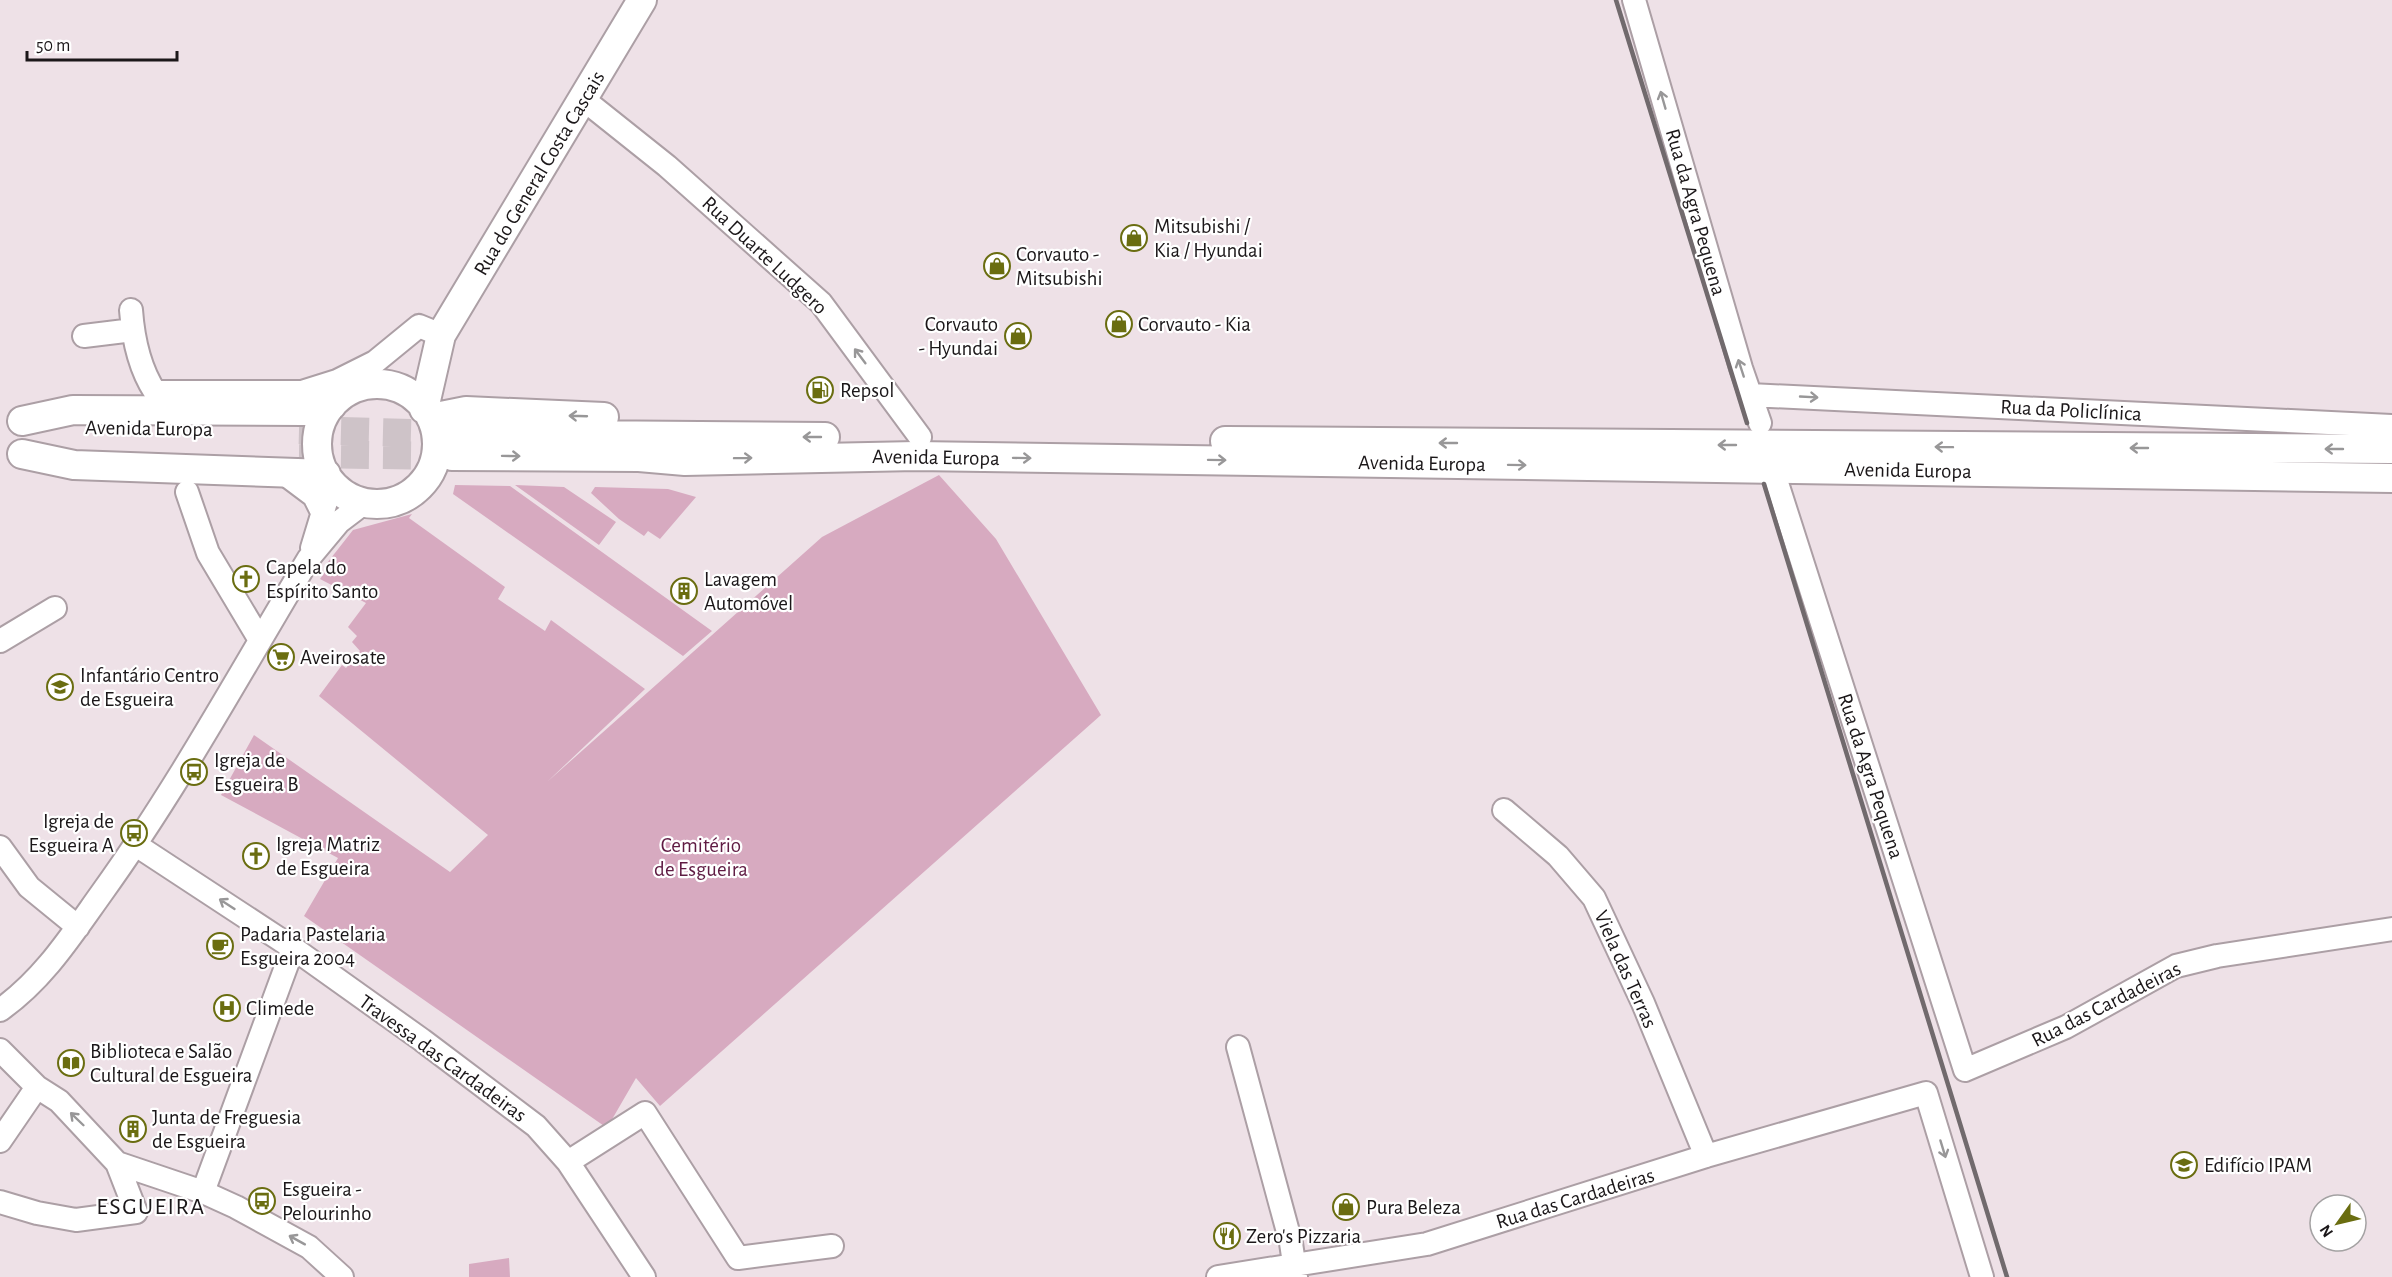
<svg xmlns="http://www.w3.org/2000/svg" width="2392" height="1277" font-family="'Alegreya Sans',sans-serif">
<rect width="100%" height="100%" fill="#eee1e7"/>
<path fill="#d7aac0" d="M939,475L996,539L1101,715L660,1106L636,1078L607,1128L304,916L338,858L221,795L254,735L450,872L488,835L319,696L342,665L346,668L360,651L352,642L357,636L348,627L366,603L320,579L327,569L324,567L353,530L412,514L409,518L505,587L498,599L545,631L551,620L645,689L547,782L822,537Z
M455,485L510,486L712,631L683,656L453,494Z
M515,485L564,487L616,522L599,545Z
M595,487L668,489L696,497L660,539L648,531L644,536L619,519L591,493Z
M509,1258L510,1277H469V1264Z"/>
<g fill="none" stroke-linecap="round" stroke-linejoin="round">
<path stroke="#cec3c8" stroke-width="28" stroke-dasharray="28 14" stroke-linecap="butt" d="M299,430L453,434
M299,454L452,456"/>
<defs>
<path id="minor" d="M1634,0L1741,368L1760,423
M583,99L667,166L821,303L920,437
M131,310C133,337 140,369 155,392H302L337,381L375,362L419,326L441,335
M84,336L133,330
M1750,395L2392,426
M282,472L314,496L323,514
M1777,483L1965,1070L2066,1027L2176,966L2217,956L2392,929
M187,492L208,553L260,640
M312,548L332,482
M0,641L55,608
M1504,810L1558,856L1594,898L1643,1003L1706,1156
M136,845L293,948L422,1040L536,1126L568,1162L644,1277
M0,847L29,887L78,927
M0,1010C43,980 71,936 101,894C178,787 241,671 309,558L339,522L364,503
M1238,1047L1291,1243L1296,1277
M0,1050L37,1087L59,1101L117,1163L203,1192L236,1207L309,1247L342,1277
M0,1141L37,1087
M568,1162L645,1113L738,1258L832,1246
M203,1192L293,948
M0,1202L37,1213L76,1220L136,1212L117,1163
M1218,1277L1427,1244L1706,1156L1926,1093L1982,1277"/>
<path id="major" d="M317 444a60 60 0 1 1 120 0a60 60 0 1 1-120 0Z
M424,409L441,335L642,0
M431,418L466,411L604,417
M22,421L73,410L304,411L332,405
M453,434L825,437
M1225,441L2392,449
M22,454L74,465L326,474
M452,456L639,457L685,461L916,456L2392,478"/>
</defs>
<use href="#minor" stroke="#ac9fa5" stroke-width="26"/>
<use href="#major" stroke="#ac9fa5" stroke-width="32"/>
<use href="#minor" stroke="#fff" stroke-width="22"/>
<use href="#major" stroke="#fff" stroke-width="28"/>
<path stroke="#716a6d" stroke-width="4.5" d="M1616,0L1747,423
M1764,484L2007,1277"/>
</g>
<defs><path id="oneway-shaft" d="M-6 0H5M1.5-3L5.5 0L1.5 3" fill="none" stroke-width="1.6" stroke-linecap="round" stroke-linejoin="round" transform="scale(1.5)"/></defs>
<g stroke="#989798">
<use href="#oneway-shaft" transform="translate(1663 100) rotate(-106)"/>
<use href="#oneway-shaft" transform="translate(860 356) rotate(-127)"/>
<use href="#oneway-shaft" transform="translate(1741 368) rotate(-108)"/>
<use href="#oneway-shaft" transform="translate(1809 397) rotate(3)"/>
<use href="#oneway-shaft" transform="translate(578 416) rotate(-178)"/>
<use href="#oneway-shaft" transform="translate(812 437) rotate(180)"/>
<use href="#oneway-shaft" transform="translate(1448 443) rotate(-180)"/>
<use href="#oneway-shaft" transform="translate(1727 445) rotate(-180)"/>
<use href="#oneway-shaft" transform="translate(1944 447) rotate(-179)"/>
<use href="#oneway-shaft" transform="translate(2139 448) rotate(-180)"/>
<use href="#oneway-shaft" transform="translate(2334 449) rotate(-180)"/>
<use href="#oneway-shaft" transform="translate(511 456) rotate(1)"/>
<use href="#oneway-shaft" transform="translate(743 458) rotate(-1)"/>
<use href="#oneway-shaft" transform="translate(1022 458) rotate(1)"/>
<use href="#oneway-shaft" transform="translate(1217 460) rotate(1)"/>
<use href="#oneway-shaft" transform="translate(1517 465) rotate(1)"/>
<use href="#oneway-shaft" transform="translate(227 904) rotate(-147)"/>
<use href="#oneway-shaft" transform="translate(77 1119) rotate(-136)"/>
<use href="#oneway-shaft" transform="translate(1943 1149) rotate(73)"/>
<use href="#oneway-shaft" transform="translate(297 1240) rotate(-151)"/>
</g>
<defs>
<symbol id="shop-ring" viewBox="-11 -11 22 22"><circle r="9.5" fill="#fff" stroke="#6a6d10" stroke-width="1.5"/><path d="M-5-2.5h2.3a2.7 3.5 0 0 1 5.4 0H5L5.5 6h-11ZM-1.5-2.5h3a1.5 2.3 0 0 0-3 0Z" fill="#6a6d10"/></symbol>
<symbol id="fuel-ring" viewBox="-11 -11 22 22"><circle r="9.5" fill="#fff" stroke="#6a6d10" stroke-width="1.5"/><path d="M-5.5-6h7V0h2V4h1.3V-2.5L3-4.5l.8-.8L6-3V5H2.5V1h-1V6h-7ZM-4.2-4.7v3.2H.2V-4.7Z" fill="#6a6d10"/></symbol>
<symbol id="church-ring" viewBox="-11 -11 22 22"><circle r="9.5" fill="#fff" stroke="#6a6d10" stroke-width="1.5"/><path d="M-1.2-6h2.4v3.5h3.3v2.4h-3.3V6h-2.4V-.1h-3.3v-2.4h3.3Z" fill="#6a6d10"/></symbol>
<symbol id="building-ring" viewBox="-11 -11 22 22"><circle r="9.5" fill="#fff" stroke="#6a6d10" stroke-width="1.5"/><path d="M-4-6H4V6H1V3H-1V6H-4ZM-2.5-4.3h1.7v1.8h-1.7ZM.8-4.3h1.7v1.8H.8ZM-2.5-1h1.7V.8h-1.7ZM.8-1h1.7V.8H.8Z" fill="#6a6d10"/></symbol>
<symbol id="supermarket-ring" viewBox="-11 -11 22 22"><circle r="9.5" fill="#fff" stroke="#6a6d10" stroke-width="1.5"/><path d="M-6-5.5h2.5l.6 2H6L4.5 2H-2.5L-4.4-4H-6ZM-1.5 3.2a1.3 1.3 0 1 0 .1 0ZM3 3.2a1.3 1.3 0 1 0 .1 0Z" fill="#6a6d10"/></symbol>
<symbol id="school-ring" viewBox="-11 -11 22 22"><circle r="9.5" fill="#fff" stroke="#6a6d10" stroke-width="1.5"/><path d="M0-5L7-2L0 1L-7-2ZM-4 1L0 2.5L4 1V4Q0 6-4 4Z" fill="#6a6d10"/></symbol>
<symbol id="bus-ring" viewBox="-11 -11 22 22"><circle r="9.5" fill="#fff" stroke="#6a6d10" stroke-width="1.5"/><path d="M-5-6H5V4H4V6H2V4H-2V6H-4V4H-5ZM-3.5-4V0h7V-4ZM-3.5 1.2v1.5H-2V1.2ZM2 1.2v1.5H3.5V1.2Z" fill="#6a6d10"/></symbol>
<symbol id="cafe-ring" viewBox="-11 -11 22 22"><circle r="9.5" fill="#fff" stroke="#6a6d10" stroke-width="1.5"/><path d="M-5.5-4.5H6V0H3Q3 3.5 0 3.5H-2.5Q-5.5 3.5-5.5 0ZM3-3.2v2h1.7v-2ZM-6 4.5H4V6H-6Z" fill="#6a6d10"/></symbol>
<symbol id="hospital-ring" viewBox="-11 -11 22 22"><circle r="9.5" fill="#fff" stroke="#6a6d10" stroke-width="1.5"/><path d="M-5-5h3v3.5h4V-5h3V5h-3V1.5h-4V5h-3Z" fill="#6a6d10"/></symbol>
<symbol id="library-ring" viewBox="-11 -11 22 22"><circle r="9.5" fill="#fff" stroke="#6a6d10" stroke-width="1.5"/><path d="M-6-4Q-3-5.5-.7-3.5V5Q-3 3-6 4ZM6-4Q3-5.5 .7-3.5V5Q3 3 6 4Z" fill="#6a6d10"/></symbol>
<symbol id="university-ring" viewBox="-11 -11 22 22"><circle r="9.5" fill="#fff" stroke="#6a6d10" stroke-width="1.5"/><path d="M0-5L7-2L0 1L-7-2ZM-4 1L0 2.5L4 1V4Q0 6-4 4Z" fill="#6a6d10"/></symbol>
<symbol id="restaurant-ring" viewBox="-11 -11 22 22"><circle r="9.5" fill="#fff" stroke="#6a6d10" stroke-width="1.5"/><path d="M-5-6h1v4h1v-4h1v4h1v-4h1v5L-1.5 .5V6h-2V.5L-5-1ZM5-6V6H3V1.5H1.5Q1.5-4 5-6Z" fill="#6a6d10"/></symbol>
</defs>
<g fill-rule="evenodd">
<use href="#shop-ring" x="1119" y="223" width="30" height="30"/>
<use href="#shop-ring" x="982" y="251" width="30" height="30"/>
<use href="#shop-ring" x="1104" y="309" width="30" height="30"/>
<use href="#shop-ring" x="1003" y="321" width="30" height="30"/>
<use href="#fuel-ring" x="805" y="375" width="30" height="30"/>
<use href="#church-ring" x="231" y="564" width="30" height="30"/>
<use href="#building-ring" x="669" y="576" width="30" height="30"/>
<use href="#supermarket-ring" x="266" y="642" width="30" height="30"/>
<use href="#school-ring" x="45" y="672" width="30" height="30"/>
<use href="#bus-ring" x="179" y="757" width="30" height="30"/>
<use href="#bus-ring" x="119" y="818" width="30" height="30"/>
<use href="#church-ring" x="241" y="841" width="30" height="30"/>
<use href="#cafe-ring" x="205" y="931" width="30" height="30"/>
<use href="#hospital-ring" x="212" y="993" width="30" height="30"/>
<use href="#library-ring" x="56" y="1048" width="30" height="30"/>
<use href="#building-ring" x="118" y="1114" width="30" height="30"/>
<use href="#university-ring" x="2169" y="1150" width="30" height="30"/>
<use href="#bus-ring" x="247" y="1186" width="30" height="30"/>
<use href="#shop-ring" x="1331" y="1192" width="30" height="30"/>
<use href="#restaurant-ring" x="1212" y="1221" width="30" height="30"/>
</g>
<g text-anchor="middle" stroke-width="4.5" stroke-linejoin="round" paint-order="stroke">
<g font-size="21" fill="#1b1719" stroke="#fff">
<text transform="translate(539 173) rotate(-59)" y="7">Rua do General Costa Cascais</text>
<text transform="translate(1696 212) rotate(74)" y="7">Rua da Agra Pequena</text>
<text transform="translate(765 255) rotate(43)" y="7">Rua Duarte Ludgero</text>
<text transform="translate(2071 410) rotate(3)" y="7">Rua da Policlínica</text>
<text transform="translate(149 428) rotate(1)" y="7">Avenida Europa</text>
<text transform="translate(936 457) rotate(1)" y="7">Avenida Europa</text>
<text transform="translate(1422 463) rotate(1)" y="7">Avenida Europa</text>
<text transform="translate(1908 470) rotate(1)" y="7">Avenida Europa</text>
<text transform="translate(1871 776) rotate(72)" y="7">Rua da Agra Pequena</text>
<text transform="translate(1626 969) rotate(66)" y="7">Viela das Terras</text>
<text transform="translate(2106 1004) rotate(-27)" y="7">Rua das Cardadeiras</text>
<text transform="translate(443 1058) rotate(36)" y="7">Travessa das Cardadeiras</text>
<text transform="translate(1575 1198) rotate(-17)" y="7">Rua das Cardadeiras</text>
</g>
<g font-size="21" fill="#1b1719" stroke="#fff" text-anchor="start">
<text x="1154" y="233">Mitsubishi /<tspan x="1154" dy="24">Kia / Hyundai</tspan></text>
<text x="1016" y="261">Corvauto -<tspan x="1016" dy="24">Mitsubishi</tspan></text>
<text x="998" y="331" text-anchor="end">Corvauto<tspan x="998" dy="24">- Hyundai</tspan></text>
<text x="1138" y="331">Corvauto - Kia</text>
<text x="840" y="397">Repsol</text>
<text x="266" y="574">Capela do<tspan x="266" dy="24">Espírito Santo</tspan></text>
<text x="704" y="586">Lavagem<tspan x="704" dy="24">Automóvel</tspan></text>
<text x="300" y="664">Aveirosate</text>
<text x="80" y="682">Infantário Centro<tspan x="80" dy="24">de Esgueira</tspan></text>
<text x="214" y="767">Igreja de<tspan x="214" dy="24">Esgueira B</tspan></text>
<text x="114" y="828" text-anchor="end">Igreja de<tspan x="114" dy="24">Esgueira A</tspan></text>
<text x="276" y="851">Igreja Matriz<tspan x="276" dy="24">de Esgueira</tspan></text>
<text x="240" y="941">Padaria Pastelaria<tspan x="240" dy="24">Esgueira 2004</tspan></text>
<text x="246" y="1015">Climede</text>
<text x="90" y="1058">Biblioteca e Salão<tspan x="90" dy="24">Cultural de Esgueira</tspan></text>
<text x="152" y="1124">Junta de Freguesia<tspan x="152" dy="24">de Esgueira</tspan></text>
<text x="2204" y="1172">Edifício IPAM</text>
<text x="282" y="1196">Esgueira -<tspan x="282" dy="24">Pelourinho</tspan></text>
<text x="1366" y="1214">Pura Beleza</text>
<text x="1246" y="1243">Zero's Pizzaria</text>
</g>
<g font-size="21" fill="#5f1b43" stroke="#fff">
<text x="701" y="852">Cemitério<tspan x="701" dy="24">de Esgueira</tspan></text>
</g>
<g font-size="24" letter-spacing="1.5" fill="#1b1719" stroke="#fff">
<text x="151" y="1214">ESGUEIRA</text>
</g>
</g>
<g transform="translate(2338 1223) rotate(236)"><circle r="28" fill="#ffffff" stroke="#a4a2a3" stroke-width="1.5"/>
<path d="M0-4.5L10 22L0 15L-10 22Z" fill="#6a6d10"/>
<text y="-9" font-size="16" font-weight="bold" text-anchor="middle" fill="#1b1719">N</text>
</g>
<path d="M27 51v9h150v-9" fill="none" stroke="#1b1719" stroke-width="3"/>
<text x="36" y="51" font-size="18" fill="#1b1719" stroke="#ffffff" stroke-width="4.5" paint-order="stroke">50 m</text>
</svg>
